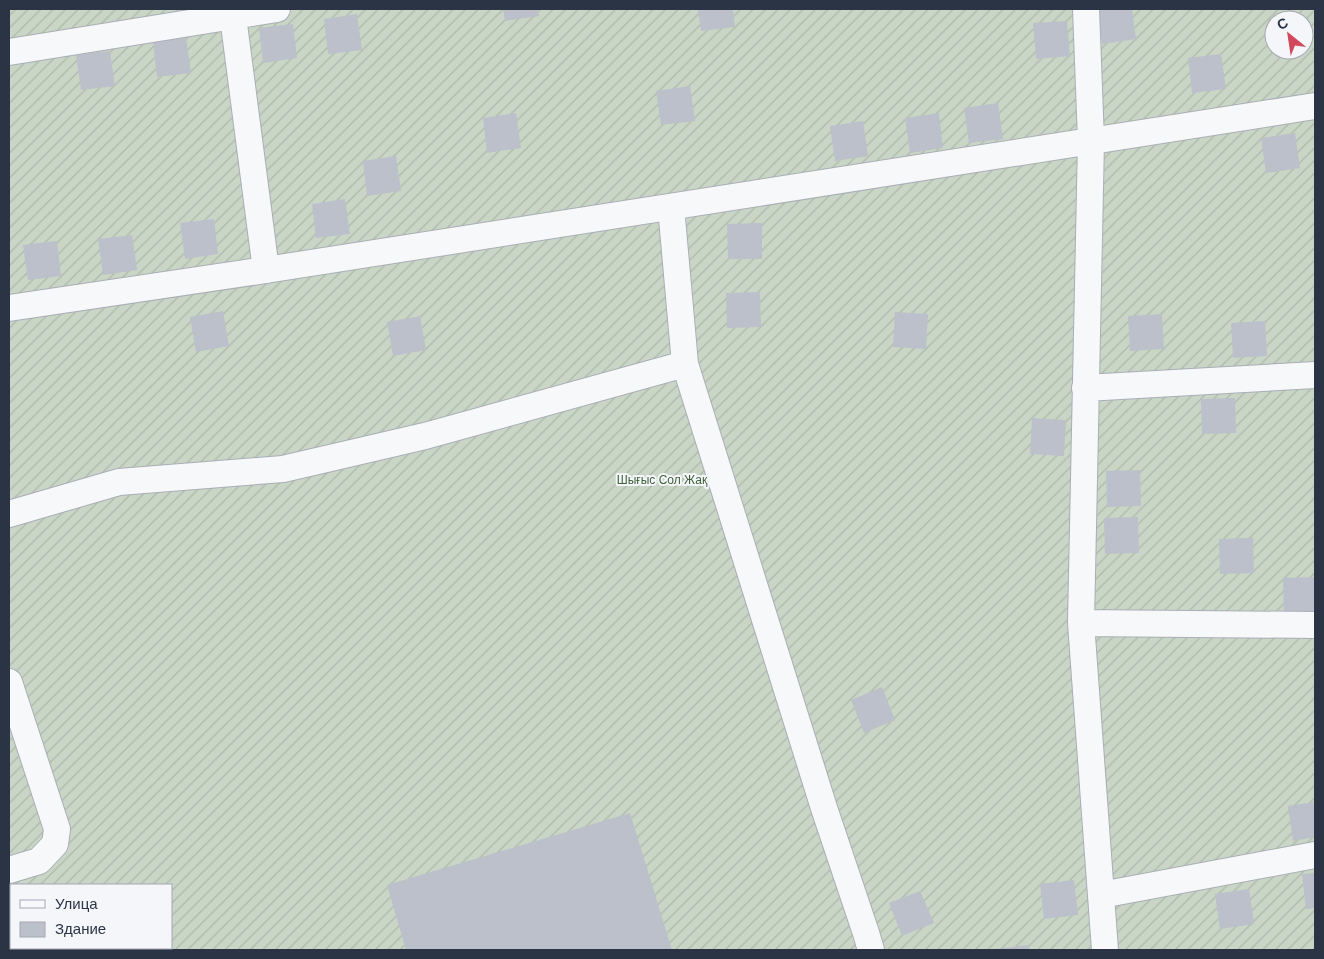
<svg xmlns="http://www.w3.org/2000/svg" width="1324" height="959" font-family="Helvetica,sans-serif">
<defs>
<pattern id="garden-furrows" width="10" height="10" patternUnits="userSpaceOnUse" patternTransform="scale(1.25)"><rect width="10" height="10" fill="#c9d6c5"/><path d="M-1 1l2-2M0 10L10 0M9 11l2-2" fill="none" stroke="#adb8ab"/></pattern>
</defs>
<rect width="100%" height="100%" fill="#e4e7ec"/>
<path fill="url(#garden-furrows)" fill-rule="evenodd" d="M9,9H1315V950H9ZM1274,20H1304V50H1274ZM11,885H171V948H11Z"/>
<path fill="#bbc0ca" d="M503,9H538L539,16L505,21Z
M698,9H733L735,27L701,31Z
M1098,9H1132L1136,39L1102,44Z
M357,14L362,50L328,54L324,19Z
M1067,21L1070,56L1036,59L1033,23Z
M293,24L297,58L263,63L259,28Z
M186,38L191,73L157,77L153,42Z
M110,51L115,86L81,90L76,55Z
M1221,54L1226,89L1192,93L1188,58Z
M690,86L695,121L661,125L656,91Z
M998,103L1003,139L969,143L964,108Z
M516,113L521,148L487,153L483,118Z
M939,113L943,148L910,153L905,118Z
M863,121L868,156L835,161L830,126Z
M1295,133L1300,168L1266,173L1261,138Z
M396,156L401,191L367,196L363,161Z
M345,199L350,234L316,238L312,204Z
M214,219L218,254L185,259L180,223Z
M762,223V259H728L727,224Z
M132,235L137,270L103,275L98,239Z
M57,241L61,276L28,280L23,245Z
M760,292L761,327L727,328L726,293Z
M223,311L229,346L196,352L190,317Z
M895,312L928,314L926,349L893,347Z
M1162,314L1164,349L1130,351L1128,316Z
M420,316L426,350L393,356L387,322Z
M1265,321L1267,356L1233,358L1231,323Z
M1235,398L1236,433L1202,434L1201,399Z
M1032,418L1066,420L1064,456L1030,454Z
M1140,470L1141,506L1107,507L1106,471Z
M1138,517L1139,553L1105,554L1104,518Z
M1253,538L1254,573L1220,574L1219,539Z
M1315,577V612L1284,613L1283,578Z
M882,687L895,720L864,733L851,700Z
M1315,802V837L1293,841L1288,806Z
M630,813L672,950H406L387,885Z
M1315,873V908L1306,909L1302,874Z
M1074,880L1078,915L1044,919L1040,884Z
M1249,889L1254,924L1220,929L1215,894Z
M920,891L934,923L902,936L889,903Z
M1029,945L1030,950H995V949Z"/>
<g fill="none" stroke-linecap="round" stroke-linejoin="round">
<defs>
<path id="minor" d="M232,9L266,270
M1086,9L1091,141L1081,623L1105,950
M9,52L277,9
M671,207L685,364L824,808L866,933L871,950
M9,308L266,270L1315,106
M1085,388L1315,375
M9,514L119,482L283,469L425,436L685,364
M1081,623L1315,625
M9,682L57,829L55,844L39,861L9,870
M1101,895L1315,855"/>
</defs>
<use href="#minor" stroke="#a9aeb7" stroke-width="28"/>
<use href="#minor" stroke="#f7f8fa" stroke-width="26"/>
</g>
<g text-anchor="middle" stroke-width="4" stroke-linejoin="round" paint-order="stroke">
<g font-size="12" fill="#3f6138" stroke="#f4f6f9">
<text x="662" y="484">Шығыс Сол Жақ</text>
</g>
</g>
<rect width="1324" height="959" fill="none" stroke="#2b3445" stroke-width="20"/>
<rect x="10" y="884" width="162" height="65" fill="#f4f6f9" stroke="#a4a8b1"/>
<rect x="20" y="900" width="25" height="8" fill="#f7f8fa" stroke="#a4a8b1"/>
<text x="55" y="909" font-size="15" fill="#2b3445">Улица</text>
<rect x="20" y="922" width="25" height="15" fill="#bbc0ca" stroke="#a4a8b1"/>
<text x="55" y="934" font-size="15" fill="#2b3445">Здание</text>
<g transform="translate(1289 35) rotate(330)"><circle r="24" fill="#f4f6f9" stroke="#a4a8b1"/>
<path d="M0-4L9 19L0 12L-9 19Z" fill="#d1495b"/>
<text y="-8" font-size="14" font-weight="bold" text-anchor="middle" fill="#2b3445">С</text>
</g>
</svg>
